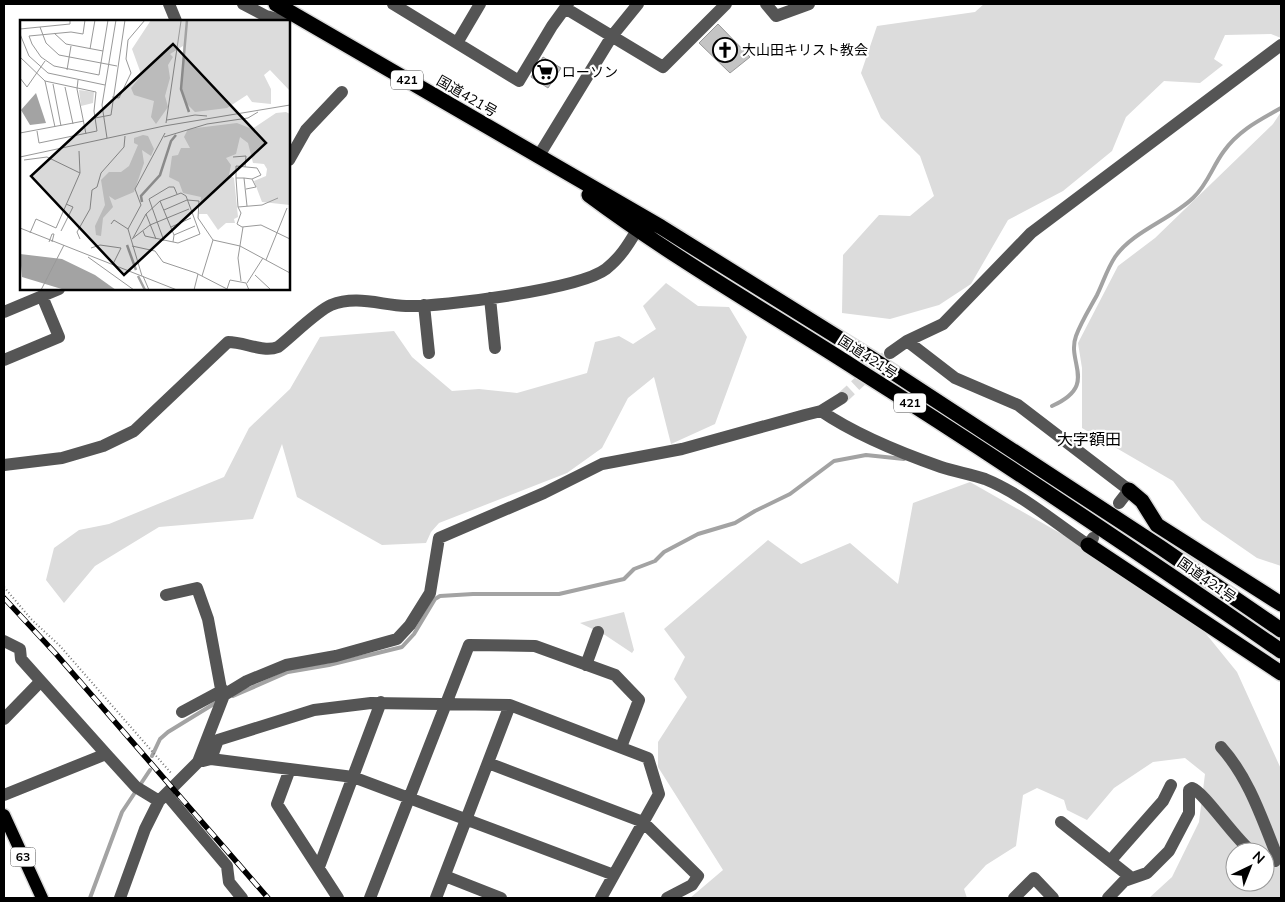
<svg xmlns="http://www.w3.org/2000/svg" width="1285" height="902" font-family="Mulish,'Noto Sans JP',sans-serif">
<rect width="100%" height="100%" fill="#fff"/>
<path fill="#dcdcdc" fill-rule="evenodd" d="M984,4H1281V38L1271,34L1225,35L1214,59L1223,65L1200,83L1164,81L1126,117L1112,151L1063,191L1008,220L971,284L939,305L890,319L842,313L843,255L879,215L910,216L934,196L920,156L881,118L861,73L877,26L975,12Z
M1281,112V566L1257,558L1202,520L1173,481L1082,428V368L1078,343L1118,266L1155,238L1273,124Z
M666,283L698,306L729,307L747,337L715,424L671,444L654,377L628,398L602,448L567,473L439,523L431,532L426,543L382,545L297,497L282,444L253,519L159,527L95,566L64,603L46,580L54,548L79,530L109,524L224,477L249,428L290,389L320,337L394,331L412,357L452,391L479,389L517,393L587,373L595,342L619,336L633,344L656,329L643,306Z
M970,482L1088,549L1194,619L1237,672L1281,769V898H1149L1172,877L1199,822L1205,774L1185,758L1153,762L1114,788L1087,820L1067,810L1064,800L1037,788L1023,795L1016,846L986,865L964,889L967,898H690L723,870L658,767V742L687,697L674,679L685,657L664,629L768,540L801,564L850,543L898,584L913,503ZM1235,852H1265V882H1235Z
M624,612L634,650L632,653L605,635L580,623Z"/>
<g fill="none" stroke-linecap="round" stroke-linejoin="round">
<path stroke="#a3a3a3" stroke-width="4" d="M1052,406C1099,385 1066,363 1076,336C1081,322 1090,308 1097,295C1103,283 1107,269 1115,257C1133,231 1170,220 1193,198C1208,184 1212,167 1224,151C1239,130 1260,120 1281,108
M233,696L288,672L329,665L402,647L414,634L435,599L440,596L473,594H559L624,579L634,569L655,561L664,552L698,534L735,523L755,511L790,494L834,461L866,455L904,459
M152,756L160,739L168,732L217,702
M90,898L122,812L150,770"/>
</g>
<path fill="#c4c4c4" stroke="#999" d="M718,24L750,57L730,73L699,43Z
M543,57L561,68L548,88L531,77Z"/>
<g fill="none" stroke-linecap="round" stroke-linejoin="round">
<path stroke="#d9d9d9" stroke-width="12" stroke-dasharray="12 6" stroke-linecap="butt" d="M842,398L886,357"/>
<defs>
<path id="major" d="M4,815L42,898"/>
<path id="highway" d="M276,4L661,227L871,358L1160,547L1281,630
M589,195C675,259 768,312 858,370C1001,460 1142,555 1281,651
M1129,490L1142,501L1157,525L1281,604
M1088,545L1281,673"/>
</defs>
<use href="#major" stroke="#dbdbdb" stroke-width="15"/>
<use href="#highway" stroke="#dbdbdb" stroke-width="18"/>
<path stroke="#777" stroke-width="2" stroke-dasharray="1 2.5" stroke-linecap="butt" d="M4,587L31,619L60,646L171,773"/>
<path stroke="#555" stroke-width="12" d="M169,4L176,21
M243,4L266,16L285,21
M393,4L519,81L552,26L568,4
M766,4L776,16L809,4
M565,8L663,67L726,4
M457,43L480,4
M538,157L612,36L638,4
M289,160L306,130L342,92
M490,298L495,348
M424,305L429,353
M4,312L59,289
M907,341L955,378L1018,405L1129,490L1119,503
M890,353L907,341L943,324L1031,233L1281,45
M4,360L59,337L42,296
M821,411C856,435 901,453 941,467C956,472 971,474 985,479C1022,494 1055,523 1088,545L1093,538
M4,465L62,458L103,446L134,431L228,342C245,342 263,353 278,347C291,337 317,311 331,305C356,295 381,305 406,306C442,307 580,289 606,269C620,258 628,245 637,230
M166,595L197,588L208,619L221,689L226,694
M4,641L20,649L21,659L106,754L136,787L159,801
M586,665L598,632
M182,712L223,690
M4,719L40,682
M1221,747C1249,778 1262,819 1277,856L1275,861L1265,858
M211,759L218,740L314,710L371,703L510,705L648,758L659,794L601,898
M203,761L211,759L353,777L614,875
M488,763L643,822L698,876L692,885L667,898
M290,769L277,804L338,898
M4,795L106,754
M167,795L227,866L229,882L242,898
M1061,822L1129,876L1108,898
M1111,860L1163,801L1171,785
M319,867L381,702
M445,876L501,898
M1124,881L1147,873L1169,851L1189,813V790L1192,788C1204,792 1235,839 1252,852
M120,898L145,829L159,801L198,762L224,695L247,681L286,665L336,656L397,639L410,625L430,593L439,538L544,493L602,464L682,449L805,415L821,411L842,398
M370,898L469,645L535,646L615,675L639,700L621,747
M436,898L510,705
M1014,898L1034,878L1053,898"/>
<use href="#major" stroke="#000" stroke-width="12"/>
<use href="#highway" stroke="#000" stroke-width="15"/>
<defs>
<path id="rail" d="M4,598L56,654L268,898"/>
</defs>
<use href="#rail" stroke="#000" stroke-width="5.5"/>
<use href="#rail" stroke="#fff" stroke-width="4" stroke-dasharray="11" stroke-linecap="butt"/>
</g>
<defs>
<symbol id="church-ring" viewBox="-11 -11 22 22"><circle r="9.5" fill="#fff" stroke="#000" stroke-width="1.5"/><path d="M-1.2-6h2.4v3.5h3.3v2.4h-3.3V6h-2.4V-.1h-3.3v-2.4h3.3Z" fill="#000"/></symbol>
<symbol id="supermarket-ring" viewBox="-11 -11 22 22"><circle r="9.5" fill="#fff" stroke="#000" stroke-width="1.5"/><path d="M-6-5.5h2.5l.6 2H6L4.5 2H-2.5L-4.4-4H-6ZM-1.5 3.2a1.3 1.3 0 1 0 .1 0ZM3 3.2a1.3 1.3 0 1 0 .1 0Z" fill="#000"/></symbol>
</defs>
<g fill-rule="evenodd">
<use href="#church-ring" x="711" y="36" width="28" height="28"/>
<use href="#supermarket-ring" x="531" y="58" width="28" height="28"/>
</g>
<g text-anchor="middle" stroke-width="4.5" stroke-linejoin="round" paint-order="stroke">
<g fill="#fff" stroke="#4c4c4c" stroke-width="1">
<rect x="391" y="70.5" width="32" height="19" rx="4"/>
<rect x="894" y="393.5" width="32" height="19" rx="4"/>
<rect x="10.5" y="847.5" width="25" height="19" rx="4"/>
</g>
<g font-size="12" font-weight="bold" fill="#000">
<text x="407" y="84">421</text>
<text x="910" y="407">421</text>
<text x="23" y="861">63</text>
</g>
<g font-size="14" fill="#000" stroke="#fff" text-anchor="start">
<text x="742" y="55">大山田キリスト教会</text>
<text x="562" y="77">ローソン</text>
</g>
<g font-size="14" fill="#000" stroke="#fff">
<text transform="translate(467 96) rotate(30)" y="5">国道421号</text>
<text transform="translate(868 357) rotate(33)" y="5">国道421号</text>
<text transform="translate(1207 580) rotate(35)" y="5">国道421号</text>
</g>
<g font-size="16" fill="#000" stroke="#fff">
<text x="1089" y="445">大字額田</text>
</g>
</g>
<g transform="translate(20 20)">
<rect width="270" height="270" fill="#fff"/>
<path d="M131,0H270V71L250,50L244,55L251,69V84L232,82L227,75L207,88L175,92L166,83L162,70L163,26L150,34L153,37L148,45L150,58L145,76L148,87L136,104L131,97L134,81L114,75L111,68L120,57V51L112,29ZM59,70L74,72L73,83L61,86ZM266,92L270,94V185L242,182L234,161L246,156L247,149L244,144L233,143L228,123L220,117L216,134L206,138L211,145L209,155L214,158L218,197L214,199L215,203H206L198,210L187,194H179L181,177L163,173L159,162L149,157L152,136L158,135L161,128H170L164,117L168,109L217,103L232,109L256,93ZM123,115L128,116L134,129L131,136L122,130L124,143L114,172L95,180L89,176L93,187L83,198L81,216L76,215L75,206L85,185L81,160L89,152H101L109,146L118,125L114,123V118Z" fill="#dcdcdc"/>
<path d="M16,73L26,103L10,105L1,90ZM0,234L42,239L75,255L96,270H45L2,257Z" fill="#a3a3a3"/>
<path fill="none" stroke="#a3a3a3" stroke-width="2.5" d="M167,0L161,69L169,92M122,182L121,176L140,155L151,121L156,115M107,225L116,250M118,256L125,270"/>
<path fill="none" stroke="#999" stroke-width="1" d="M65,0L63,14L51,12L9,16L12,24L21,37L34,46L79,55L88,0M20,7L26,23L39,35L97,46M0,9L50,4V0M34,13L46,24L83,31M0,14L9,36L28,53L85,65M70,29L75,0M0,37L25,61L76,72L74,91L77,111L19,123L17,111M47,50L51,26M0,58L7,67L25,41M58,60L57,69L66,114M25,61L35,107M33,64L41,106M45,67L53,104M92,77L99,78L111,53L106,39L108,20L125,0M75,98L91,95L105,0M147,100L175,95L187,96M146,103L161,1M187,104L228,98L238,92M0,113L64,101M144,117L187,104M87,118L82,85L96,0M59,131L60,153M0,137L144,106L270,85M213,137L226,136L225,147M4,140L27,137L60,153L36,208L16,199L10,213M216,158L218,187M224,158L232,159L236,167L226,169M258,178L242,185L218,187L221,193L217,204L222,207L241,205L270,219M140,181L154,215L153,222M227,186L224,158H216V146L237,148L241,155L232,159M144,190L167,180L179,181L178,198L193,220L220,226L270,253M126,194L136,219M91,204L94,200L108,209M151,207L171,198M0,208L157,270M41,211L53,187L46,184M154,215L175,206M113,218L126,194L140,181L161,173L166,176L180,214L158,223L125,216L123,211M60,219L57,212L70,189L72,170L77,167L81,153L104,127L105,116M112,219L130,205L169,189M144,221L129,179L149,167H154L157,174M29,222L32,214H34L32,222M112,226L135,231L143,242L176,253L207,269L210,260L226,263L229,270M71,228L80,225L101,228L93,244M68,237L114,270M246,240L267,188M235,255L250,269M122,256L108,209L121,185L115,169L145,113M123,256L129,270M182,256L193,220M221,261L218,238L223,207M227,263L243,238M21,270L44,225M174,270L178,254"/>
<path fill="#000" fill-opacity="0.15" stroke="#000" stroke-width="2.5" d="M153,24L246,123L104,255L11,156Z"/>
<rect width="270" height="270" fill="none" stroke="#000" stroke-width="2.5"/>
</g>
<rect width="1285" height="902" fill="none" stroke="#000000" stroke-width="10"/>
<g transform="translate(1250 867) rotate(43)"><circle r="24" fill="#ffffff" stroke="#999999"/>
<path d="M0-4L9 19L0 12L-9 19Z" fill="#000000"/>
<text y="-8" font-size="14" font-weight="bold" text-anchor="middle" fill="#000000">N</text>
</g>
</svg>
